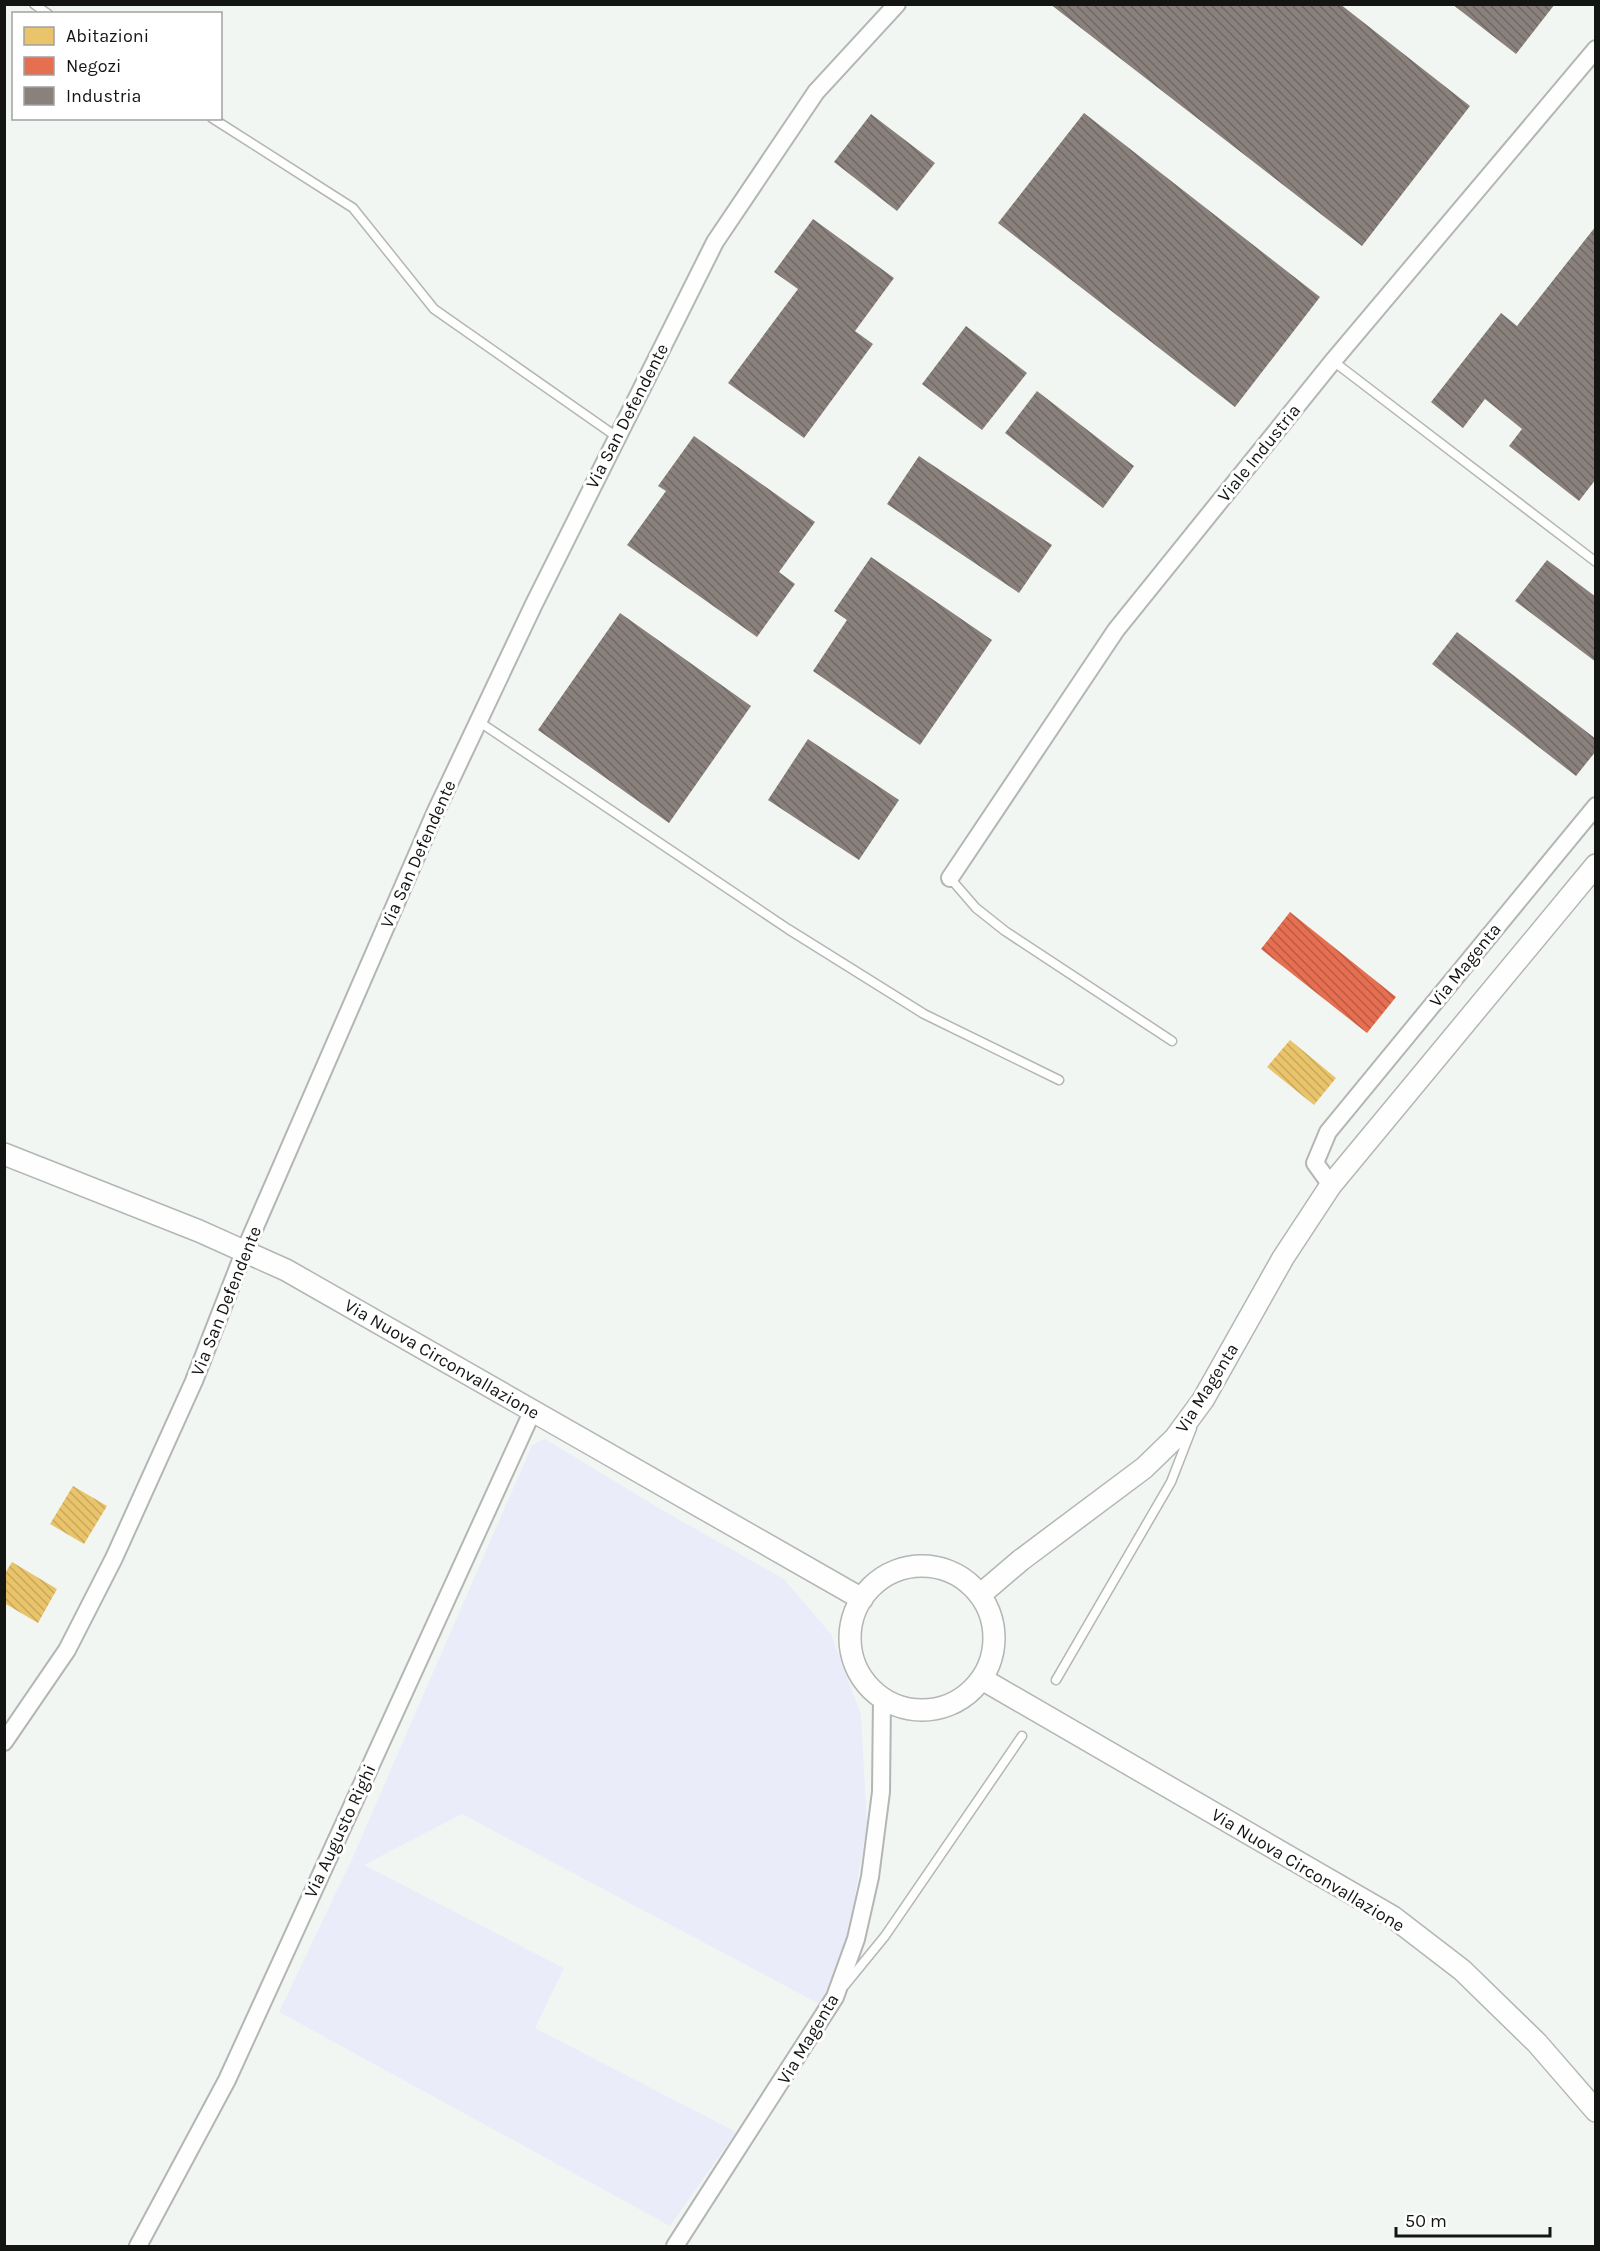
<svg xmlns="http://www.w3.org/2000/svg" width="1600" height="2251" font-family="Karla,sans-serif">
<defs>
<pattern id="homes-back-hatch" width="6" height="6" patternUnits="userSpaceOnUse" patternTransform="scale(1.5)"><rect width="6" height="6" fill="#e9c46a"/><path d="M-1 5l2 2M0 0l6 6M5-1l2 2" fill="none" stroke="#c7a85b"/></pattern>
<pattern id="shops-back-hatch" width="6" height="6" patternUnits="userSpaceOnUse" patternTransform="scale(1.5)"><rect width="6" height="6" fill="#e76f51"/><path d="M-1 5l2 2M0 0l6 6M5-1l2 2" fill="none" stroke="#ba5a42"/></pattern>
<pattern id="industry-back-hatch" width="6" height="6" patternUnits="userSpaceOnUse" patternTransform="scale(1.5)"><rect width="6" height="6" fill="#8a817c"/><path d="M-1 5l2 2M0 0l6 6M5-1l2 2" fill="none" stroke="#706864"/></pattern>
</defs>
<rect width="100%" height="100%" fill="#f2f6f2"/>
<path fill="#eaedf9" d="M545,1439L657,1507L784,1579L831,1634L861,1715L867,1824L846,1950L823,2006L462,1814L364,1865L564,1968L535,2028L736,2132L670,2226L279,2012L352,1859L532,1445Z"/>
<path fill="url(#homes-back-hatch)" d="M1290,1040L1336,1078L1314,1105L1267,1067Z
M73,1486L107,1506L84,1544L50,1524Z
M12,1562L57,1589L38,1623L4,1603V1575Z"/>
<path fill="url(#shops-back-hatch)" d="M1290,912L1396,997L1367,1033L1261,949Z"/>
<path fill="url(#industry-back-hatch)" d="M1050,4H1340L1470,106L1362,246Z
M1452,4H1555L1516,54Z
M1084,113L1320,297L1235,407L998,223Z
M871,114L935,163L897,211L834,162Z
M813,219L894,278L855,331L873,344L804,438L728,383L798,289L774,272Z
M1596,226V479L1579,501L1509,446L1522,429L1485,399L1463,428L1431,402L1501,313L1517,326Z
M966,326L1027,373L982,430L922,384Z
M1037,391L1134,466L1103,508L1005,433Z
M694,436L815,522L779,572L795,584L757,637L627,545L666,491L658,486Z
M919,456L1052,545L1019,593L887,504Z
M871,557L992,640L920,745L813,671L847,620L834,611Z
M1547,560L1596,597V662L1515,601Z
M620,613L751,706L669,823L538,730Z
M1457,632L1596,739V751L1576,776L1432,664Z
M808,739L899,800L859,860L768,800Z"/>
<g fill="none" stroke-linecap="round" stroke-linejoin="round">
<defs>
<path id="service" d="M34,4L48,14
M212,118L353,208L434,309L617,437
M1333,361L1596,562
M478,721L788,929L924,1014L1059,1080
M950,878L976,908L1005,931L1172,1041
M1056,1680L1171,1482L1192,1428
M845,1985L885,1936L1022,1736"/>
<path id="minor" d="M950,878L1116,630L1333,361L1596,49
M1331,1185L1315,1163L1328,1132L1596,806
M4,1742L67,1650L114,1558L194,1381L245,1250L436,811L534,604L715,242L816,92L897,4
M138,2246L227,2080L533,1410
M675,2246L835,1997L856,1939L870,1877L881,1792L882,1698"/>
<path id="tertiary" d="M4,1154L199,1231L286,1270L862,1599
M850 1638a72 72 0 1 1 144 0a72 72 0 1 1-144 0Z
M980,1595L1021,1560L1144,1468L1175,1438L1203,1400L1283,1258L1331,1185L1596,865
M982,1679L1393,1917L1462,1970L1537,2043L1596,2111"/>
</defs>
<use href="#service" stroke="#b3b6b3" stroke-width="11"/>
<use href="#minor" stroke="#b3b6b3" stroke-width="20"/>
<use href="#tertiary" stroke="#b3b6b3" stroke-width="24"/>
<use href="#service" stroke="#fdfefd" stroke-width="8"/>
<use href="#minor" stroke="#fdfefd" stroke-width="16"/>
<use href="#tertiary" stroke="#fdfefd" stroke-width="21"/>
</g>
<g text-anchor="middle" stroke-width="6" stroke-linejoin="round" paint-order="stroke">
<g font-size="18" fill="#131513" stroke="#fff">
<text transform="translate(627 416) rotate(-63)" y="6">Via San Defendente</text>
<text transform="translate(1259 453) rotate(-51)" y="6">Viale Industria</text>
<text transform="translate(418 854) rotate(-66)" y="6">Via San Defendente</text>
<text transform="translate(1465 965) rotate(-51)" y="6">Via Magenta</text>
<text transform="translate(226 1301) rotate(-68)" y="6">Via San Defendente</text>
<text transform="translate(442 1359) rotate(30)" y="6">Via Nuova Circonvallazione</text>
<text transform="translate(1207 1388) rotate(-58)" y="6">Via Magenta</text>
<text transform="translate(340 1831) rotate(-65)" y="6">Via Augusto Righi</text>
<text transform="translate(1308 1870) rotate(31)" y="6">Via Nuova Circonvallazione</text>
<text transform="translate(808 2039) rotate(-59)" y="6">Via Magenta</text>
</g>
</g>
<rect width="1600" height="2251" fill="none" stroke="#131513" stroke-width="12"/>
<rect x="12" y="12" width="210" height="108" fill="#ffffff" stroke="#a1a1a1" stroke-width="1.5"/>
<rect x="24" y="27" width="30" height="18" fill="#e9c46a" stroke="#a1a1a1" stroke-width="1.5"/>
<text x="66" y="42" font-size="18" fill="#131513">Abitazioni</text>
<rect x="24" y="57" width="30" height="18" fill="#e76f51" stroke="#a1a1a1" stroke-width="1.5"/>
<text x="66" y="72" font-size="18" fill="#131513">Negozi</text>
<rect x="24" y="87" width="30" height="18" fill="#8a817c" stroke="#a1a1a1" stroke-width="1.5"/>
<text x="66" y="102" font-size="18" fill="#131513">Industria</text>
<path d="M1396 2227v9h154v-9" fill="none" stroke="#131513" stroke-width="3"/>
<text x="1405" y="2227" font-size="18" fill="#131513" stroke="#ffffff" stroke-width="4.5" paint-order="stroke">50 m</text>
</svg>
